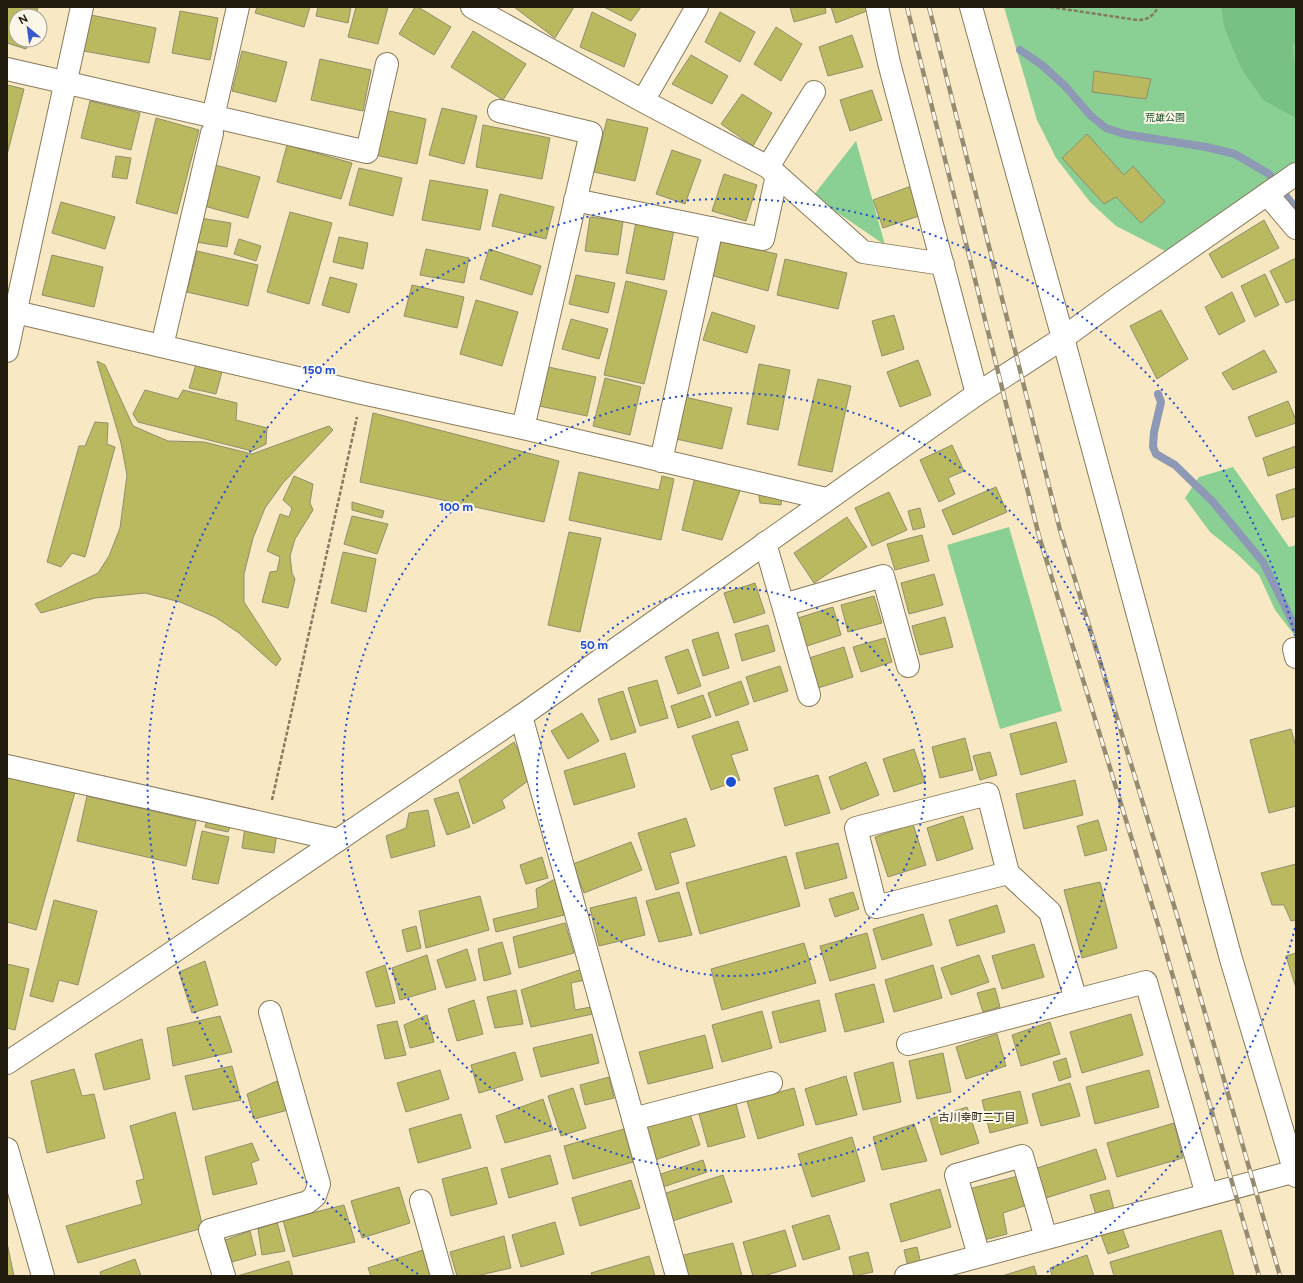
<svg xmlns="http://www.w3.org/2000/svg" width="1303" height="1283" font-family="Figtree,'Noto Sans JP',sans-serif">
<rect width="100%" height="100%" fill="#f8e8c4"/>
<path fill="#8ad094" d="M1004,7H1296V161L1167,252L1116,226L1090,202L1056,158L1037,120Z
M856,141L885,245L813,196Z
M1233,467L1289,547L1296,545V637L1275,610L1259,575L1236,553L1210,532L1185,498L1199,477Z
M1009,527L1062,711L1000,729L947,545Z"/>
<path fill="#78c083" d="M1221,7H1296V43L1293,45L1294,62H1296V118L1263,100L1241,68L1224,27Z"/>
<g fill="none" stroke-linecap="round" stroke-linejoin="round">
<path stroke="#8e99b5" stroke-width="8" d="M1020,50L1042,65L1065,86L1090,115L1106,128L1124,134L1206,147L1235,154L1269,174L1296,209
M1158,394L1161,402L1154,432L1153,447L1156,454L1175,465L1213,502L1263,562L1296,629"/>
</g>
<path fill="#bab960" stroke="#8f8f6c" d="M7,7L38,8L35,16H16V40H29L26,49L7,43Z
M257,7H310L304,27L255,13Z
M318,7H351L348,23L316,16Z
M356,7H388L378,44L348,37Z
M415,7H418L451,27L434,55L399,34Z
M514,7H574L555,38Z
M604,7H641L631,21Z
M790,7H825L826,13L794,22Z
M831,7H866L867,11L836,23Z
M180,11L218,18L210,60L172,53Z
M592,12L636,34L624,67L580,47Z
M720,12L755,32L740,62L705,42Z
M91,15L156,28L149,63L84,51Z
M776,27L802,44L781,81L754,64Z
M473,31L526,64L503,100L451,67Z
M852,35L863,67L828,76L819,47Z
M242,51L287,62L276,102L232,91Z
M691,55L728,76L712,104L672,84Z
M320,59L371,70L363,111L311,100Z
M1094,71L1151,79L1146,99L1092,92Z
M7,85L24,89L7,155Z
M872,90L882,120L850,131L840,100Z
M742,94L772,113L753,146L721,124Z
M90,101L140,113L131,150L81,138Z
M442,108L477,116L464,164L429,155Z
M385,110L426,119L417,164L375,155Z
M156,118L199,130L177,214L136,203Z
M607,119L648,128L635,181L594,172Z
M483,125L550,138L542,179L476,167Z
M1087,134L1124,175L1133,166L1165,202L1141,223L1116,197L1104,204L1062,158Z
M287,145L352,163L341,199L277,182Z
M672,150L701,160L685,204L656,194Z
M116,156L131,158L127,179L112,177Z
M215,165L260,177L248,218L204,206Z
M359,168L402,178L393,216L349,205Z
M724,174L757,185L746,221L712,211Z
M430,180L488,190L480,230L422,220Z
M914,185L922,215L883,228L873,200Z
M500,194L554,207L546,239L492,226Z
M61,202L115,217L105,249L52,233Z
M290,212L332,223L309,304L267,292Z
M590,217L623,221L618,255L585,251Z
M200,218L231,223L227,247L196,242Z
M1264,220L1279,248L1222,278L1209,254Z
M636,222L674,230L664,280L626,273Z
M339,237L368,243L363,269L333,262Z
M239,239L261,246L256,261L234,254Z
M718,241L777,254L768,291L710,275Z
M426,249L469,258L464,283L420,275Z
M489,249L541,266L532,295L480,279Z
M197,251L258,265L248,306L187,292Z
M52,255L103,267L94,307L42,295Z
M1296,258V299L1286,303L1270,271Z
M785,259L847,273L838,309L777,295Z
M1265,274L1279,305L1255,317L1241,286Z
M576,275L615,283L608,313L569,304Z
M330,277L357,284L349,313L322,305Z
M626,281L667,291L644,384L604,375Z
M412,285L464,297L457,328L404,316Z
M1232,292L1245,321L1219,335L1205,307Z
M476,300L518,312L502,366L460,354Z
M1161,310L1188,359L1157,379L1130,326Z
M712,312L755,326L747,353L703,340Z
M894,315L904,349L882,356L872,321Z
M571,319L608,329L599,359L562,349Z
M1264,350L1277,372L1233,390L1222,373Z
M918,360L931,395L900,407L887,372Z
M97,361L105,365L133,426L168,441L204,442L252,454L329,426L333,430L283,483L265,508L253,538L244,574V602L281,659L276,666L239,633L215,617L180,602L145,593L95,598L41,613L35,604L98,573L109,556L120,528L127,475L121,443Z
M197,361L223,368L216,394L189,388Z
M759,364L790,370L778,430L747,424Z
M548,367L596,377L587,416L539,406Z
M605,378L641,387L630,435L593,426Z
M818,379L851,386L832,472L798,465Z
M145,390L178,399L183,390L237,403L236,420L267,428L266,444L252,451L138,422L133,414Z
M685,397L732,408L722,449L676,439Z
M1288,401L1296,420V423L1256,437L1248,417Z
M373,413L559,461L544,522L360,482Z
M95,422L108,423L107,444L115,447L85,557L72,553L61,567L47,562L79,446H85Z
M952,445L964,471L948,478L955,494L939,502L920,460Z
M1296,446V467L1268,476L1263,458Z
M579,472L659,490L662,476L674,479L661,540L569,520Z
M294,476L313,484L310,503L313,510L295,539L290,556L292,573L295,579L288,608L262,602L270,572L277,571L280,557L267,551L280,514L289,517L292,508L283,500Z
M695,477L741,488L722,540L682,530Z
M996,487L1007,512L953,535L942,510Z
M1296,488V516L1282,520L1276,495Z
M758,490L782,494L781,505L760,503Z
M889,492L907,530L872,546L855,508Z
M352,502L384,511L382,518L352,510Z
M920,508L925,527L913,530L908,511Z
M352,516L388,524L377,554L344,544Z
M847,517L867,547L814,583L794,553Z
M569,532L601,538L580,632L548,625Z
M922,535L929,561L895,570L887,544Z
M343,552L376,559L366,612L331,603Z
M934,574L943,605L909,614L901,583Z
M755,583L765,613L734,623L724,593Z
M874,596L882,623L848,632L841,605Z
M833,607L841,635L804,647L795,619Z
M945,617L953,647L920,655L912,626Z
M768,625L775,651L742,661L735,634Z
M718,632L729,668L703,676L692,640Z
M885,638L892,662L861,672L853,647Z
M844,647L853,677L818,688L809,658Z
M688,649L701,686L678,694L665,657Z
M780,666L788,691L754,702L746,677Z
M657,680L668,718L640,726L628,688Z
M741,681L749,704L716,716L708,693Z
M623,691L636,732L611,740L598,699Z
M703,695L711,717L678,728L671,706Z
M582,713L599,741L568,759L551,731Z
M738,721L748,750L731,755L740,780L711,790L692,736Z
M1056,722L1067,762L1021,775L1010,734Z
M1291,729L1296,747V806L1269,813L1250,740Z
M965,738L973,770L940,778L932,747Z
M514,742L532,778L502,800L505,808L473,824L459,780Z
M914,749L925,782L894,792L883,759Z
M990,752L997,775L980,780L973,756Z
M625,753L635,787L574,805L564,771Z
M866,762L879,795L841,810L829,777Z
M7,773L75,792L36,930L7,922Z
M818,775L830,813L785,826L774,788Z
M1075,780L1083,815L1024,829L1016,794Z
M458,792L470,827L447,835L434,799Z
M87,796L196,821L186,866L77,841Z
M428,810L435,846L391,858L386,836L406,828L409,813Z
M963,816L973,849L937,861L927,828Z
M208,817L232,822L228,832L205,827Z
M686,818L695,846L670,853L679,883L656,890L638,833Z
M1098,820L1107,850L1085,856L1077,826Z
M913,824L926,865L888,877L875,837Z
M245,827L277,832L274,853L242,848Z
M202,831L229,837L218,884L192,879Z
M631,842L642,870L584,893L573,864Z
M838,843L847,878L805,889L796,853Z
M786,856L800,906L700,934L686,883Z
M542,857L548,878L526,884L520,865Z
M1296,864V920L1291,921L1284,905H1272L1261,873Z
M555,879L564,915L496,932L493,919L538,908L536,889Z
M1100,882L1117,948L1082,958L1064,890Z
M679,892L692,935L659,942L646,901Z
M853,892L859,909L835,917L829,899Z
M480,896L489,930L426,948L419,911Z
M636,897L645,935L599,946L590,908Z
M54,900L97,911L78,985L59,980L53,1002L30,996Z
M997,905L1005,932L957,946L949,920Z
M923,914L932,945L882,960L873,929Z
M565,923L574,953L519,968L513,937Z
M416,926L421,948L407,952L402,930Z
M867,933L876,968L830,981L820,946Z
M502,942L511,974L484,981L478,949Z
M804,943L816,983L722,1010L711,969Z
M1034,944L1044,977L1002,989L992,956Z
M467,949L476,980L446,988L437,960Z
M1296,953V988L1286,956Z
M427,955L436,989L400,1000L392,968Z
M979,955L989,982L951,995L941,968Z
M205,961L218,1005L192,1013L179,972Z
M7,964L29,969L15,1030L7,1028Z
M385,965L395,1003L376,1007L366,972Z
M933,965L942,998L894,1012L885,980Z
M582,969L585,980L571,983L575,1010L591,1007L593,1014L531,1027L521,990Z
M874,984L884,1022L845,1032L835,994Z
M995,988L1000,1007L983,1012L977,993Z
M516,990L523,1024L495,1028L487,997Z
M474,1000L483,1034L457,1041L448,1009Z
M819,1000L826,1031L780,1043L772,1012Z
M762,1011L772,1048L722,1062L712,1025Z
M1131,1014L1143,1055L1082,1073L1070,1032Z
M427,1015L434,1042L410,1048L404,1025Z
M220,1016L232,1052L173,1066L167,1028Z
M397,1021L406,1055L385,1059L377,1025Z
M1050,1022L1060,1054L1021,1066L1012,1035Z
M592,1034L599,1063L541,1077L533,1048Z
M997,1034L1006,1066L966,1079L956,1047Z
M705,1035L713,1068L648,1084L639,1052Z
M142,1039L150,1079L104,1090L95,1054Z
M515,1052L523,1080L479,1093L471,1065Z
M943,1053L951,1092L917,1099L909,1061Z
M1066,1058L1071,1077L1059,1081L1053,1062Z
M893,1062L901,1102L863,1110L854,1073Z
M232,1066L241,1100L193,1110L185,1076Z
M74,1069L82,1096L94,1094L105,1138L47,1153L31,1081Z
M440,1070L449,1099L406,1112L397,1083Z
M1149,1070L1159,1107L1095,1124L1086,1087Z
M846,1076L857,1115L816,1125L805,1089Z
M609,1077L614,1098L585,1105L580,1085Z
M277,1081L288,1110L254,1119L247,1094Z
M1070,1083L1080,1116L1041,1126L1032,1094Z
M573,1088L586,1128L561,1136L548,1096Z
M794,1088L804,1125L758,1139L747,1101Z
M1020,1091L1028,1123L990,1133L982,1100Z
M543,1099L553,1130L505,1143L496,1116Z
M736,1104L745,1137L708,1147L699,1114Z
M967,1107L979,1143L941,1155L930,1119Z
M175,1112L203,1228L78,1263L66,1226L142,1204L136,1181L144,1179L130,1126Z
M461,1114L471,1148L418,1163L409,1129Z
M690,1114L700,1145L655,1160L645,1128Z
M1174,1123L1183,1158L1117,1177L1107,1143Z
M914,1124L927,1161L882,1170L873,1137Z
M624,1129L633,1162L573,1179L564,1146Z
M852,1137L865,1181L812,1197L798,1154Z
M252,1143L259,1160L251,1163L257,1184L213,1195L205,1157Z
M1096,1149L1106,1179L1046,1198L1037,1168Z
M550,1155L558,1184L509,1198L501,1169Z
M703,1160L707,1172L660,1188L655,1176Z
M487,1167L497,1204L451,1216L442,1179Z
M723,1175L732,1202L669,1222L660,1195Z
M1018,1176L1027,1205L1003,1213L1007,1234L984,1240L969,1189Z
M631,1180L640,1208L580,1226L572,1198Z
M399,1187L410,1223L362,1238L351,1201Z
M940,1189L951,1227L901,1242L890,1204Z
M1109,1190L1115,1213L1097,1218L1090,1195Z
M344,1205L355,1242L293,1257L283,1220Z
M829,1215L840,1249L803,1260L792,1226Z
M277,1222L285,1251L262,1255L258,1229Z
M555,1222L564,1254L521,1267L512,1235Z
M1122,1228L1129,1247L1108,1254L1101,1235Z
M785,1230L796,1266L764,1276H753L743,1242Z
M1221,1230L1234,1276H1114L1110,1262Z
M250,1231L256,1255L232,1262L225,1240Z
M504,1236L511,1268L476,1276H457L450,1252Z
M7,1243L14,1276H7Z
M733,1243L742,1276H686L680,1256Z
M917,1247L921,1264L908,1267L904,1250Z
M423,1250L430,1276H371L368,1268Z
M868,1252L873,1272L854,1276L849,1257Z
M1087,1255L1094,1276H1052L1050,1268Z
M649,1256L655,1276H592L591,1273Z
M135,1259L141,1276H101L100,1272Z
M289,1261L293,1276H237Z
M1034,1266L1037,1276H1002Z"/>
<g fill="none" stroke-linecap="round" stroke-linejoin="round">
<defs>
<path id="minor" d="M472,7L643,101L768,167L863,252L943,264
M877,7L889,63L977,394
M7,69L367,152L387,64
M643,101L697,7
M499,111L591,133L523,428
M213,117L238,7
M768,167L814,92
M1267,194L1296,228
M575,200L763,239L777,175
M7,310L362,393L523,428L826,499
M162,346L212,133
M7,351L82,7
M661,461L712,228
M765,543L809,695
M783,605L883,576L908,666
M1294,649L1296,657
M521,716L677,1276
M7,766L338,840
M1008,873L988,794L856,828L876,907L1008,873L1050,912L1076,1000
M908,1044L1146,982L1207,1195
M633,1119L771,1083
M421,1201L442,1276
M979,1256L956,1175L1022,1156L1046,1238
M224,1276L210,1230L308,1202L315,1196L319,1184L270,1012
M906,1276L1296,1171"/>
<path id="tertiary" d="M971,7L1063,338L1231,959L1296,1176
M7,1063L111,994L521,716L977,394L1063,338L1118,298L1296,174
M7,1149L43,1276"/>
</defs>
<use href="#minor" stroke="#897b5a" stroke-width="24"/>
<use href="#tertiary" stroke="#897b5a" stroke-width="24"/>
<path stroke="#847a62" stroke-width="2.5" stroke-dasharray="4 2" stroke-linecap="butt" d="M1050,7L1137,20C1147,20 1153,17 1158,7
M272,800L357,417"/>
<use href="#minor" stroke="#fff" stroke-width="22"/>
<use href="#tertiary" stroke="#fff" stroke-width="22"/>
<defs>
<path id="rail" d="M907,7L1039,536L1159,928L1259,1276
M929,7L1060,530L1179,922L1280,1276"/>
</defs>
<use href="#rail" stroke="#968b71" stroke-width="4.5"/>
<use href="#rail" stroke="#fcf6e8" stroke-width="3" stroke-dasharray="9" stroke-linecap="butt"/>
</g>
<g fill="none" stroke="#1d4ed8" stroke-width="2" stroke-dasharray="2 4">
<circle cx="731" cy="782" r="194"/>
<circle cx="731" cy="782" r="389"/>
<path d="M1295 928A583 583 0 0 1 1044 1274M418 1274A583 583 0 1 1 1295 636"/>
</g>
<g text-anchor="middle" stroke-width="4" stroke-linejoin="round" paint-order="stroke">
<g font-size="10" fill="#1b4e27" stroke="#fcf6e8">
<text x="1165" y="121">荒雄公園</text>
</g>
<g font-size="11" fill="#211c0e" stroke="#fcf6e8">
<text x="977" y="1121">古川幸町二丁目</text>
</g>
</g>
<circle cx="731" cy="782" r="6" fill="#1d4ed8" stroke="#fcf6e8" stroke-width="2"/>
<g font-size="12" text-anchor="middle" font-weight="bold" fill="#1d4ed8" stroke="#fcf6e8" stroke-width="4" stroke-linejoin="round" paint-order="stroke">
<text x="319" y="374">150 m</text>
<text x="456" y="511">100 m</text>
<text x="594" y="649">50 m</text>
</g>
<rect width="1303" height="1283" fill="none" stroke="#211c0e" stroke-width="16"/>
<g transform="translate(28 28) rotate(331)"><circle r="19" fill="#fcf6e8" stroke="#a49f91"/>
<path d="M0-3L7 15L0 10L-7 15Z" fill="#3b59cb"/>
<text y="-6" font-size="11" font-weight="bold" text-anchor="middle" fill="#211c0e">N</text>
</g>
</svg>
